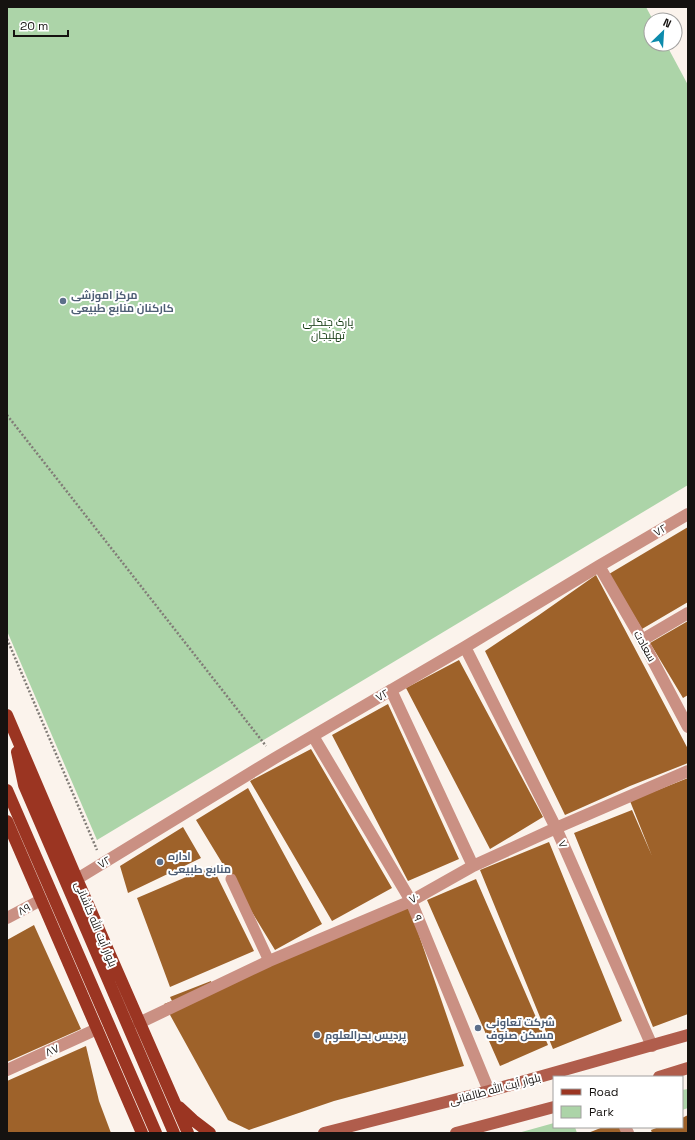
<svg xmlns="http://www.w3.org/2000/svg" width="695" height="1140" font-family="'Space Grotesk',Cairo,sans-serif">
<rect width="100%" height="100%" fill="#fbf3ec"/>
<path fill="#acd4a8" d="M7,7H646L653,20H651V44H666L688,85V485L97,840L7,631Z
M688,1089V1108L682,1110V1090Z
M554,1123V1127H575L577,1133H518Z"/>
<path fill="#9e622a" d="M688,527V602L642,629L609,574Z
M596,575L688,749V763L630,786L565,815L485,651L539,615Z
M688,621V695L683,698L650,643Z
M459,660L543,817L490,849L406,688Z
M388,704L459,859L408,881L332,735Z
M311,749L392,888L332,921L250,781Z
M688,778V1014L653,1027L574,833L632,810L652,856L630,801Z
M248,788L322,924L275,950L196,820Z
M183,827L201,858L128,893L120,866Z
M549,842L622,1021L553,1049L480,870Z
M212,866L254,951L170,987L137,898Z
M476,879L548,1045L500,1066L427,900Z
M409,906L464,1066L334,1101L249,1130L228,1120L164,1004L172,1001L170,997L211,981L212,985Z
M34,925L81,1029L7,1062V940Z
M86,1046L99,1101L111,1133H7V1081Z
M688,1115V1133H652L651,1130L659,1127H682V1118Z
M603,1127H620L622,1133H588Z"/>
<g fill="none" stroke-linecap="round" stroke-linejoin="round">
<path stroke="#817c77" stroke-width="2.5" stroke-dasharray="2 2" stroke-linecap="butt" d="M7,415L266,746
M7,639L97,850"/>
<path stroke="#ca9083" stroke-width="11" d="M231,879L269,961"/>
<path stroke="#ca9083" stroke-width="12" d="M599,566L642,640L688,727
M642,640L688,613
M465,647L556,828L652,1046
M391,690L473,866
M313,736L411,901L489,1091
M77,879L275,758L465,647L599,566L688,514
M7,918L41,900
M139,1023L269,961L411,901L473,866L556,828L688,771
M7,1070L97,1029
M625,1127L628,1133"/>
<path stroke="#b05d4c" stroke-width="12" d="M659,1077L688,1068
M324,1133L489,1091L688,1035
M456,1133L554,1107"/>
<path stroke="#9b3522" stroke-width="12" d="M7,715L77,879L188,1133
M17,752L24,785L174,1133
M7,790L156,1133
M7,821L142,1133
M179,1107L193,1120L210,1133"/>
</g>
<g fill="#5c6f8a" stroke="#fff" stroke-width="1.5">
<circle cx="63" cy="301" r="4"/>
<circle cx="160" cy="862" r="4"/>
<circle cx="478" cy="1028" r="4"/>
<circle cx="317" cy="1035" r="4"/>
</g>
<g text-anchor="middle" stroke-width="4" stroke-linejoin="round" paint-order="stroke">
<g font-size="11" font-weight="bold" fill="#4e5e75" stroke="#fff" text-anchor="start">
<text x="71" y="299">مرکز اموزشی<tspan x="71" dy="13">کارکنان منابع طبیعی</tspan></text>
<text x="168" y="860">اداره<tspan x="168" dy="13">منابع طبیعی</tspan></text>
<text x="486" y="1026">شرکت تعاونی<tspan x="486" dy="13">مسکن صنوف</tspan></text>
<text x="325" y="1039">پردیس بحرالعلوم</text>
</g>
<g font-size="11" fill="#0f360d" stroke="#fff">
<text x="328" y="326">پارک جنگلی<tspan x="328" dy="13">تهلیجان</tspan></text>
</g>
<g font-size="11" fill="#151210" stroke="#fff">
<text transform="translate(660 530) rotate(-30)" y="4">۷۲</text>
<text transform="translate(645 646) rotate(61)" y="4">سعادت</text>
<text transform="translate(382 695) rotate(-30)" y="4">۷۲</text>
<text transform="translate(563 844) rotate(66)" y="4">۷</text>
<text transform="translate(104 862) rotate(-31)" y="4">۷۲</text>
<text transform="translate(414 898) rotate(-27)" y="4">۷۰</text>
<text transform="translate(24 909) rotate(-29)" y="4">۸۹</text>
<text transform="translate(418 918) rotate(68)" y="4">۹</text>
<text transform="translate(96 924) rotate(67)" y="4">بلوار آیت الله کاشانی</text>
<text transform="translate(52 1050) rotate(-24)" y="4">۸۷</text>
<text transform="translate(495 1089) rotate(-15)" y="4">بلوار آیت الله طالقانی</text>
</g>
</g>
<rect width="695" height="1140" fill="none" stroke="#151210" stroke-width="16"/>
<rect x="553" y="1076" width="130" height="52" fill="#ffffff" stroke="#a1a09f"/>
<rect x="561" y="1089" width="20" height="6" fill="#9b3522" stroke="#a1a09f"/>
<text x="589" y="1096" font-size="12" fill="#151210">Road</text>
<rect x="561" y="1106" width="20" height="12" fill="#acd4a8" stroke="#a1a09f"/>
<text x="589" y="1116" font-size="12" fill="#151210">Park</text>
<g transform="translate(663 32) rotate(25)"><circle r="19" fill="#ffffff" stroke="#a1a09f"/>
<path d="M0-3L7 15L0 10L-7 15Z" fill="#0d8bac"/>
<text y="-6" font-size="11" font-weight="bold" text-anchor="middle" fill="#151210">N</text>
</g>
<path d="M14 30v6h54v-6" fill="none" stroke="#151210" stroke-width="2"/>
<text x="20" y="30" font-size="12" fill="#151210" stroke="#ffffff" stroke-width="3" paint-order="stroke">20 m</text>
</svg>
